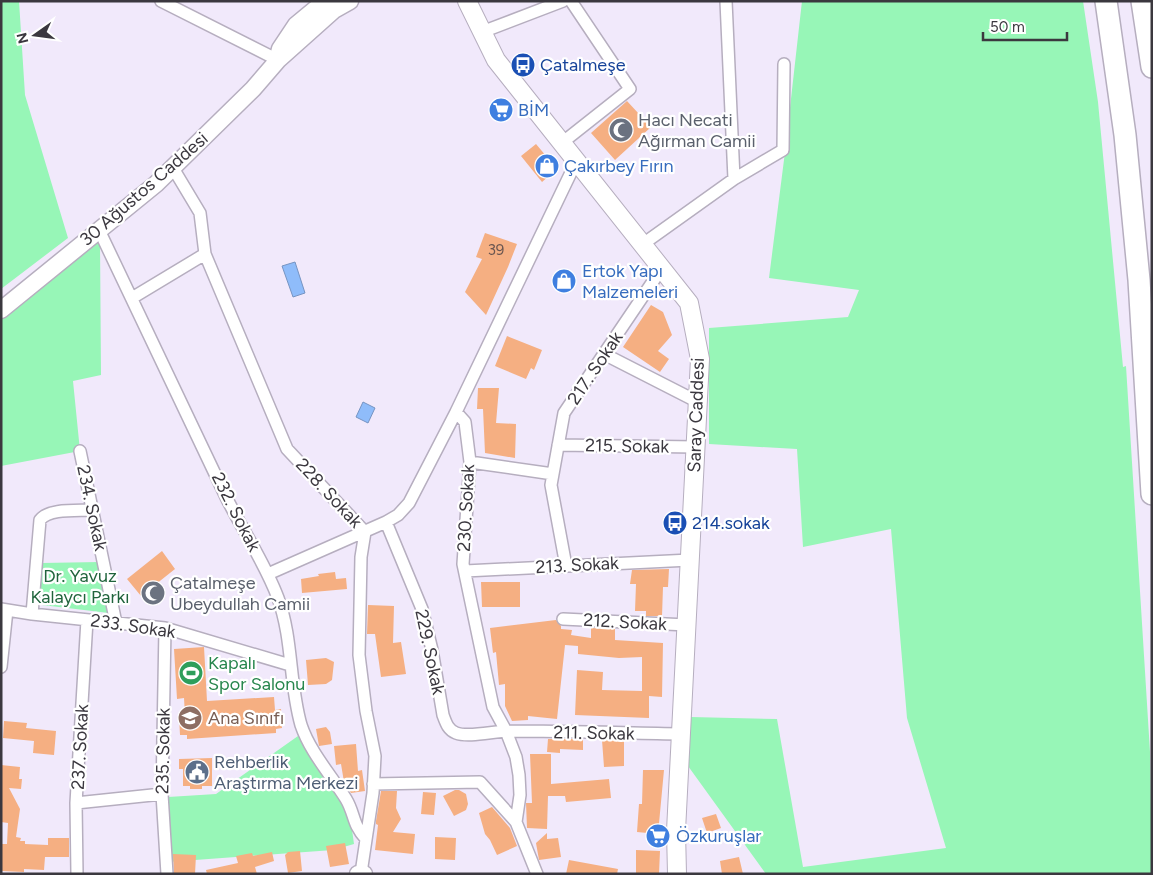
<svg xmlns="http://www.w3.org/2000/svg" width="1153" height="875" font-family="Figtree,sans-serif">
<rect width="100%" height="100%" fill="#f1e9fb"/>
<path fill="#97f6b7" d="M1,1H19L25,95L68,238L1,289Z
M802,1H1083L1098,102L1123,367L1126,366L1150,752L1152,874H766L688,766L691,717L777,719L803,867L946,848L907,718L891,529L803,547L797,449L709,444V328L848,317L859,290L769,278L785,152Z
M100,241L101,375L73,381L80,451L1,466V317Z
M100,562L109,613L42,605L39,598L41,563Z
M298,736L348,801L354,844L333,850L168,862V797L216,794Z"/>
<path fill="#8fbcfa" stroke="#7694c2" d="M295,262L305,293L293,297L282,266Z
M363,402L375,408L368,423L356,417Z"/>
<path fill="#f5af82" d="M627,101L651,127L615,160L591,133Z
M536,144L557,169L542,182L521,156Z
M485,233L517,244L508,267L486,315L465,292L482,259L476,257Z
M651,305L663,312L672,335L658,351L669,359L660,372L623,347Z
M507,336L542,350L534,370L531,368L526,379L495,366Z
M478,388H499L496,423L516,424L515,458L485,453L483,409H477Z
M162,551L175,569L141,596L127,579Z
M669,569L668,587H663L662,616H646V611H635L636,584H630L632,570Z
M335,572L336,579L346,578L347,589L302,593L301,579L319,576L318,574Z
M481,582H520V607H482Z
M368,605L394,606L393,643L401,642L406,674L381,677L375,634H367Z
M556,620L561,626V629L572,630L571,635L591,638V628L615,629V640L663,643L662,697L649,696V718L575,715L577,670L603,672L602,690L642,691V657L619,658L578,654V646L565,645L557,719L528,716V720L512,721L505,706V684L499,685L496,652L493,653L490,628Z
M204,647L207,701L274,697L275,710L281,709L282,728L276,729V733L187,739V735H180L179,716H185L184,698L177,699L174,649Z
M326,658L334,662L332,680L326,684L308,685L306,660Z
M4,721L27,723L26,728L56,731L54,755L33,753L34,741L3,738Z
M326,727L330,732L332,744L319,746L316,729Z
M548,739H583V750L560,749V753L547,752Z
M602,740H624V766L604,767Z
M356,744L358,771L362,770L365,791L351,793L344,782L341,764L336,765L334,746Z
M530,754H551V784L609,779L611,798L566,802L565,796H548L547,829L527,828L526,803H532Z
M212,758V786H202V789H190V786H183V769H179V759Z
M1,765L20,767L19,779H22L21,789L9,788L20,809L16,837L21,838L20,841H25V844L48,845V838H69V857H45L44,870L24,869V872L1,871V844H7L8,823L1,822Z
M643,770H664L658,834L637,832L639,804H642Z
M455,790H459L466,794L468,804L466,810L454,816L443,796Z
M381,791H397L396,808L401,819L393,832L415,834L413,854L375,850L378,825L376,824V821Z
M423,792L436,793L434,815L421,814Z
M492,807L510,828L517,846L497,855L490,840L485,834L479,813Z
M716,814L721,828L707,833L702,818Z
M547,833V839L558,838L561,857L539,860L536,843Z
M435,837L456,838L455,860L435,859Z
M345,843L349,864L330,867L326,846Z
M636,850L660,851L659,874H636Z
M300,851L302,871L288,873L285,855L288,852Z
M272,852L274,861L255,867L257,874H207L206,870L238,863L236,856L252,853L253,856Z
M173,854L196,855L195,874H174Z
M739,857L743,874H722L720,861Z
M569,860L618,869L617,874H566Z"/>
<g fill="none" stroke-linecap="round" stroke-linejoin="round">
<defs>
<path id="street" d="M161,1L278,60
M482,32L563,1
M563,142L630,89L571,1
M173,168L200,213L205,254L287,449L365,532L361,557L359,655L366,711L375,756L373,793L361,873
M734,179L783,150L784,64
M99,230C142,319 184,408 226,497C243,531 265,563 278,598C293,639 289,683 301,725C310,752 331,775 346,799C355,814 352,824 366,839
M643,244L734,179L726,1
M132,298L205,254
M604,354L698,402
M558,445L696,447
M80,451L116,623
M470,462L553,474
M386,522L422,609L432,650L443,715C446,723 448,730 456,733C469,738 494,731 509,731C566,731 624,733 681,734
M566,566L551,485L564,413L662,268
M465,571L690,560
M268,574L386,522L398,515L409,503L456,412
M1,609L32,614L165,628L290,665
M32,614L40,520C49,508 78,511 92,510
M563,619L687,625
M165,628L162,794L167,874
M1,667L7,610
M373,784L480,782L516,822
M76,803L162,794
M77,874L76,803L87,620
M537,874L516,822L520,795L519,775L516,757L506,731L493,707L463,564L470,462L465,422L456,412L577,160"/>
<path id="secondary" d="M279,53L280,49L296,25L325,1
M1,310L156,184L253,89L278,60L334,10L350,1
M358,874H364"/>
<path id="primary" d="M467,1L496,60L689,303L700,359L676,831L677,874"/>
<path id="highway" d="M1106,1L1125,135L1139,280L1152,494
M1142,1L1152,67"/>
</defs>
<use href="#street" stroke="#b6aebf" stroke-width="14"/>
<use href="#secondary" stroke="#b6aebf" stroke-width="19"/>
<use href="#primary" stroke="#b6aebf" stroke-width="20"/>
<use href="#highway" stroke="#b6aebf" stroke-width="24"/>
<use href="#street" stroke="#fff" stroke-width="11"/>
<use href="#secondary" stroke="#fff" stroke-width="16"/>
<use href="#primary" stroke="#fff" stroke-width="18"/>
<use href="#highway" stroke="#fff" stroke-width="21"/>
</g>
<defs>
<symbol id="bus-disc" viewBox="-11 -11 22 22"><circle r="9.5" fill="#1a4fb4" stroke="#fff"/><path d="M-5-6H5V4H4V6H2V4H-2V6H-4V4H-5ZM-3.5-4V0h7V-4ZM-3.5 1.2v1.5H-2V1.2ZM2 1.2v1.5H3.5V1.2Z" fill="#fff"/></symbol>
<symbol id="supermarket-disc" viewBox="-11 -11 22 22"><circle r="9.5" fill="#3f7fe0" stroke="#fff"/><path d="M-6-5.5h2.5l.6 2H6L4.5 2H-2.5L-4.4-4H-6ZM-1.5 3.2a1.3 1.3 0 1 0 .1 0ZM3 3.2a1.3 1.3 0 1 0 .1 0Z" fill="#fff"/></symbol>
<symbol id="mosque-disc" viewBox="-11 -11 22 22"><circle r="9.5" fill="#6b7280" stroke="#fff"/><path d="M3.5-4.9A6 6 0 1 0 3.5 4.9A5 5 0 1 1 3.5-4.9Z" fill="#fff"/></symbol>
<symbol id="shop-disc" viewBox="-11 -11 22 22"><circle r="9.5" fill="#3f7fe0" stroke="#fff"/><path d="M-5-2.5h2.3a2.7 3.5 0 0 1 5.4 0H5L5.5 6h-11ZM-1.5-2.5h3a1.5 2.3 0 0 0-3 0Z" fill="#fff"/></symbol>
<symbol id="stadium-disc" viewBox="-11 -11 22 22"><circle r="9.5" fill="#2e9e5b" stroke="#fff"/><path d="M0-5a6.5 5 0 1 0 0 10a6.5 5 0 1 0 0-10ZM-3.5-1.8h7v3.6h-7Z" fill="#fff"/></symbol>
<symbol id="school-disc" viewBox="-11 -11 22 22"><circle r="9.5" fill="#8d6e63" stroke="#fff"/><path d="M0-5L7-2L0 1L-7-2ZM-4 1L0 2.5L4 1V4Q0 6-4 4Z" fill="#fff"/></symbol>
<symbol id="civic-disc" viewBox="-11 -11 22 22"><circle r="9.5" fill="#5c6f8a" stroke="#fff"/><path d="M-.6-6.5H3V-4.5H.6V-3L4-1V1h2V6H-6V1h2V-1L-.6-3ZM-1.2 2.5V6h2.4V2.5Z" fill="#fff"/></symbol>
</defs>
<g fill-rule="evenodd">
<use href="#bus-disc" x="509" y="51" width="28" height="28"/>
<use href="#supermarket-disc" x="487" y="96" width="28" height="28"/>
<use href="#mosque-disc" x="607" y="116" width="28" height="28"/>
<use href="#shop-disc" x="533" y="152" width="28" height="28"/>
<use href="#shop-disc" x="550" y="267" width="28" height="28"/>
<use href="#bus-disc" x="661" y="509" width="28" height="28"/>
<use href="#mosque-disc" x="139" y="579" width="28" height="28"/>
<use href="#stadium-disc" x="177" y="659" width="28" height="28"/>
<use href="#school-disc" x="176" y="704" width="28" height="28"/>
<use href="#civic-disc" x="183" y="758" width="28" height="28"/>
<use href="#supermarket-disc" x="644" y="822" width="28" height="28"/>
</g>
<g text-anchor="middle" stroke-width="4.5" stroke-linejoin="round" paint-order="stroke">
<g font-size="15" fill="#6a5650">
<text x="496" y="255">39</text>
</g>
<g font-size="18" fill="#164399" stroke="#fff" text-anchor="start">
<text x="540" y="71">Çatalmeşe</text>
<text x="692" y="529">214.sokak</text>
</g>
<g font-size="18" fill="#366cbe" stroke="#fff" text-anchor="start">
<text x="518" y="116">BİM</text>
<text x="564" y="172">Çakırbey Fırın</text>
<text x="582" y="277">Ertok Yapı<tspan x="582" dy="21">Malzemeleri</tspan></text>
<text x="676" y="842">Özkuruşlar</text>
</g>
<g font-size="18" fill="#5b616d" stroke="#fff" text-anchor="start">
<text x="638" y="126">Hacı Necati<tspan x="638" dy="21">Ağırman Camii</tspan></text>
<text x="170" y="589">Çatalmeşe<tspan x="170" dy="21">Ubeydullah Camii</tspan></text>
</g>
<g font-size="18" fill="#3b383f" stroke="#fff">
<text transform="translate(144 189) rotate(-41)" y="6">30 Ağustos Caddesi</text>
<text transform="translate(595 368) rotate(-56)" y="6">217. Sokak</text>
<text transform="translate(696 415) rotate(-88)" y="6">Saray Caddesi</text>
<text transform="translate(627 446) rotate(1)" y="6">215. Sokak</text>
<text transform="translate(329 493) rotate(47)" y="6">228. Sokak</text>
<text transform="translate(92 508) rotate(78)" y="6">234. Sokak</text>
<text transform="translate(466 508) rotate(-87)" y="6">230. Sokak</text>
<text transform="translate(236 512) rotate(63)" y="6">232. Sokak</text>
<text transform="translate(577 565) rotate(-3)" y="6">213. Sokak</text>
<text transform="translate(625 622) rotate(3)" y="6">212. Sokak</text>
<text transform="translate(133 626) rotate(8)" y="6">233. Sokak</text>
<text transform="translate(430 652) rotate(78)" y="6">229. Sokak</text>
<text transform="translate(594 733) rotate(1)" y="6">211. Sokak</text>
<text transform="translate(80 747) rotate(-87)" y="6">237. Sokak</text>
<text transform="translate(163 751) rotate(-89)" y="6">235. Sokak</text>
</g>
<g font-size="18" fill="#20643c" stroke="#fff">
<text x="80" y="582">Dr. Yavuz<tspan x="80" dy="21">Kalaycı Parkı</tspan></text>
</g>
<g font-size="18" fill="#27864d" stroke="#fff" text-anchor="start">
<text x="208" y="669">Kapalı<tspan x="208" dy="21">Spor Salonu</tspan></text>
</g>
<g font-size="18" fill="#785e54" stroke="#fff" text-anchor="start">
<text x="208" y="724">Ana Sınıfı</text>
</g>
<g font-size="18" fill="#4e5e75" stroke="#fff" text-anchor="start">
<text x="214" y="768">Rehberlik<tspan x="214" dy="21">Araştırma Merkezi</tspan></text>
</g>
</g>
<rect width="1153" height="875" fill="none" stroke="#3b383f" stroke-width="5"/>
<g transform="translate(35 35) rotate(256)" stroke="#ffffff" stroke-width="4" paint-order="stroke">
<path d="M0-4L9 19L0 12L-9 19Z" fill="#3b383f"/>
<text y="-8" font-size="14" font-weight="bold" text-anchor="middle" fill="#3b383f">N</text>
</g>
<path d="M983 32v8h84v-8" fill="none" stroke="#3b383f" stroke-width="2.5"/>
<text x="990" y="32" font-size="15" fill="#3b383f" stroke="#ffffff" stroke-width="4" paint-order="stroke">50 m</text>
</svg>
